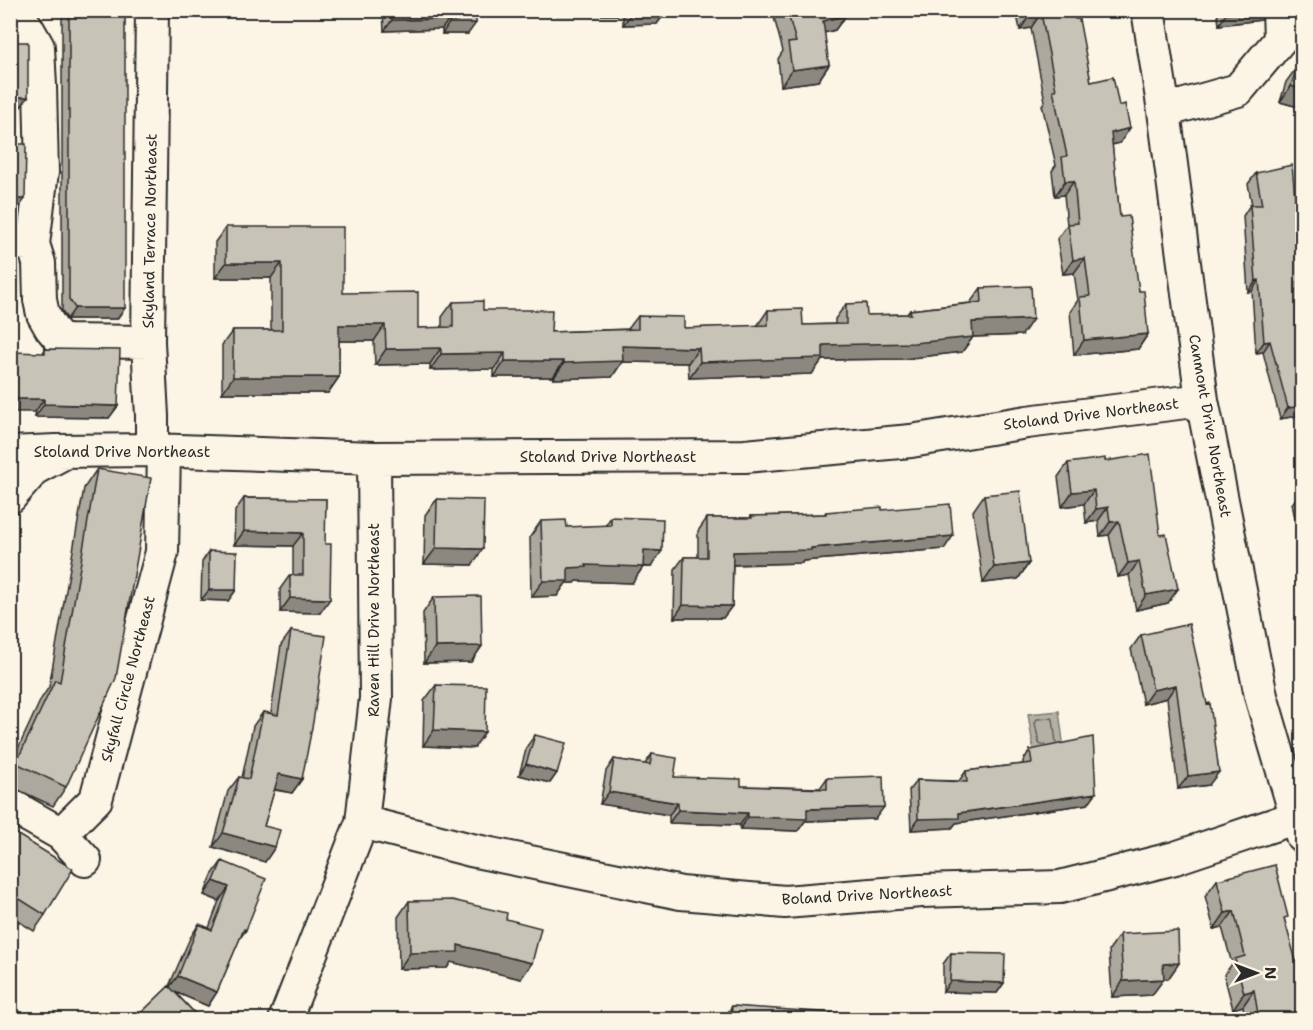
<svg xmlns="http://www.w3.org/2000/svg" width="1313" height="1030" font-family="'Shantell Sans',sans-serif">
<rect width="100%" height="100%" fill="#fcf5e5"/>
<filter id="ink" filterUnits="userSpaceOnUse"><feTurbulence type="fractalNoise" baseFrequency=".0167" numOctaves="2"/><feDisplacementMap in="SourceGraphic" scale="12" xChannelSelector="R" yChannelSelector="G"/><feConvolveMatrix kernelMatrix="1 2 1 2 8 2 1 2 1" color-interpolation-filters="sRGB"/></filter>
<g filter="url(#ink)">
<path fill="#b4b0a5" stroke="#7d7b74" stroke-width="1.5" d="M1059,711L1064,749L1034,752L1028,714Z"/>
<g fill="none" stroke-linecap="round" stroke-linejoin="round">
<path stroke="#62605c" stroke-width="1.5" d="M1045,745H1041L1039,743L1035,723L1037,719L1051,718L1053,719L1056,743"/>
<defs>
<path id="minor" d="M1148,10L1164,111L1202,400L1261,696L1302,836
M10,21L26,26L38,47L40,86L42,172L33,244
M1164,111L1238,90L1280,40L1279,10
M10,243L33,244L39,263L40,300L43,314L51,328L62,341L148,342
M152,450V416L148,342L152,10
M10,453L56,451L152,450L374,458L745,456L911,441L1027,422L1202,400
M10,497L35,468L67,451
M10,805L61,834L96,799L162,552L164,451
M362,822L471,850L681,893L785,902L921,891L1060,887L1175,858L1297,817
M61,834L85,860
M285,1020L362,822L376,698L374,458"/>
</defs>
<use href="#minor" stroke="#2b2b2b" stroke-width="36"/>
<use href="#minor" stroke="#fcf5e5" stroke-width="32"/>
</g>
<path fill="#aca89d" stroke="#2b2b2b" stroke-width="1.5" d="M62,10H125L117,319H67L62,310Z
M383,10H476L468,34H442V29L384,31Z
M539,10H665V13L657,24L623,25V15H551V11Z
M772,10H845L846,15L835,30L824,33L829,65L818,81L781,86L778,59L783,51Z
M1016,10H1074L1091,82L1120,143L1112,145L1120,217L1139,291L1148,334L1138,349L1074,355L1070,312L1078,300L1074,273L1063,274L1057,239L1067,225L1064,195L1055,196L1052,171L1056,165L1042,105L1045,101L1031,28L1020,30Z
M1217,10H1268L1261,20L1219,25Z
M1297,67L1302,108L1280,102L1286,82Z
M1256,173L1298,229L1302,228V415L1280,419L1263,352L1256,353L1252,291L1248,292L1243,216L1250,205H1252L1248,184Z
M226,227L343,293L418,328H442V317L453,302L483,310L551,332L628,329L638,316L684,328L757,326L768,310L803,325L835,324V319L846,304L867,315L907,314L910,310L970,303L981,288L1022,335L973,337L962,352L903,359L822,360L812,374L689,378L688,363L622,362L612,377L553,379V377H494V369L430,370V364L375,365L374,341H339V377L328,393H222V345L233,330H271V278H215V242Z
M45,349L118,406L109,418L35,417L43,353Z
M1105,461L1168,603L1136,610L1129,575L1118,577L1109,535L1100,536L1098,521L1086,523L1084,504L1062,507L1058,477L1068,463Z
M97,469L66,787L53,806L10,786V766L41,699L49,687L84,488Z
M1302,490V552L1292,504Z
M984,495L1029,563L1018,579L983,583L973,511Z
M244,498L326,499L320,613L280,612V589L290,575H293V546L234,545L235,511Z
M437,499L472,565L424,564L425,515Z
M882,510L944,549L803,561L802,563L733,565L732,606L723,618H674L675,569L684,557H698V531L707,518H750L751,516L824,514L826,512Z
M611,517L651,567H643L632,583L577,581L575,583H566L557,596L531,597L530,537L541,521L567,527L605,526Z
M209,551L236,590L228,601L201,600L202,562Z
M434,597L482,646L471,662L424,663L423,613Z
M291,631L302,779L292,793L274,790L264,826L275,847L265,862L213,847L228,791L239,777L242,778L253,726L263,712L271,713L281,645Z
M1141,635L1207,704L1209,785L1178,789L1167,698L1143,704L1131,649Z
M436,685L474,748L423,746L424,701Z
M535,735L557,773L550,783L519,775L527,746Z
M1030,750L1088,804L956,823L952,828L911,830L909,790L917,780L959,781L966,771L1023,764V761Z
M652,754L674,777L741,786L820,788L827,778L875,819L805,821L798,831L740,829V825L669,823V815L600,804L606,771L614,759L645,764Z
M10,830L45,915L34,931L10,916Z
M222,861L246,930L240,938L217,992L208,1006L175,992L201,1020H136L139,1015L169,986L190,938L199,924L209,928L219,901L204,895L212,875Z
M1217,880L1285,921L1302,1020H1245L1243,1006L1233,1009L1224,975L1232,964L1222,927L1214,929L1205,896Z
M409,901L506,919L521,979L451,962L447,968L399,969L398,917Z
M1120,934L1179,963L1168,979H1163L1152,995L1112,997L1109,950Z
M951,953L1004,983L997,993L943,992V964Z
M732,1006L874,1020H723Z"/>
<path fill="#8c8880" stroke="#2b2b2b" stroke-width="1.5" d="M554,10H626L623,15H551Z
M1256,10H1268L1261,20L1219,25L1226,14Z
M665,13L657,24L623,25L631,14Z
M1041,13L1031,28L1020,30L1030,15Z
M846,15L835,30L812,36L823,21Z
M449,19L442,29L384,31L392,20Z
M449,23H476L468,34H442Z
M829,65L818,81L781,86L792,70Z
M1291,86L1302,89V108L1280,102Z
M10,97H28L20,108H10Z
M1130,128L1120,143L1101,147L1111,133Z
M1065,181H1074L1064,195L1055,196Z
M10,199H25L17,210H10Z
M1085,258L1074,273L1063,274L1073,260Z
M226,263H282L271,278H215Z
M1259,280L1252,291L1248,292L1256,281Z
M75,308H125L117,319H67Z
M1033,319L1022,335L973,337L962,352L903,359L822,360L812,374L689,378L700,362L823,345L972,322Z
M339,325H385L374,341H328Z
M1148,334L1138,349L1074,355L1084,340Z
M1270,341L1263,352L1256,353L1264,342Z
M622,346L699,348L688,363L622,362L612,377L553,379L564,363Z
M441,348L430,364L375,365L386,349Z
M505,353L494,369L430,370L441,354Z
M505,361H564L553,377H494Z
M233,377H339L328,393H222Z
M10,399H44L35,412H10Z
M44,404L118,406L109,418L35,417Z
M1302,406V415L1280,419L1288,408Z
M1094,490L1084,504L1062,507L1072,492Z
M1108,507L1098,521L1086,523L1096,509Z
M1119,521L1109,535L1100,536L1110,522Z
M244,531L303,533L293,546L234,545Z
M953,536L944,549L803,561L802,563L724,565L733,552L811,548Z
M436,548L483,549L472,565L424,564Z
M644,550L662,551L651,567L636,566L643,567L632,583L577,581L575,583H566L557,596L531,597L543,581L568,568L586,565Z
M1139,561L1129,575L1118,577L1128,563Z
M1029,563L1018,579L983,583L994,567Z
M1178,589L1168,603L1136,610L1146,595Z
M209,590H236L228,601L201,600Z
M290,598L330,599L320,613L280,612Z
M683,605L732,606L723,618H674Z
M482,646L471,662L424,663L435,647Z
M1176,685L1167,698L1143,704L1153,690Z
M434,730L485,732L474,748L423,746Z
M526,764L557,773L550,783L519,775Z
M1219,772L1209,785L1178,789L1188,776Z
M279,774L302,779L292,793L268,788Z
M609,792L678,803L669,815L600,804Z
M1096,793L1088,804L956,823L952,828L911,830L918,819Z
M884,807L875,819L805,821L798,831L740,829L748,817L807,809Z
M678,810L748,813L740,825L669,823Z
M223,833L275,847L265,862L213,847Z
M214,881L229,887L219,901L204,895Z
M1234,911L1222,927L1214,929L1225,913Z
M458,945L532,963L521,979L451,962L447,968L399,969L410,953Z
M1179,963L1168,979L1152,980L1163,964Z
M178,976L217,992L208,1006L168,989Z
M1164,979L1152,995L1112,997L1123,981Z
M950,981L1004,983L997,993L943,992Z
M1254,990L1243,1006L1233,1009L1244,993Z"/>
<path fill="#c8c3b7" stroke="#2b2b2b" stroke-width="1.5" d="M69,10H125V308H75L69,299Z
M391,10H476V23H449V19L392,20Z
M630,10H665V13L631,14Z
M787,10H845L846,15L823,21L829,65L792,70L788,43L796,42Z
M1029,10H1074L1075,19H1079L1091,82L1113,77L1119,106L1125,104L1130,128L1111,133L1120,217L1129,216L1139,291H1144L1148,334L1084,340L1080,297L1090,296L1085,258L1073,260L1068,224L1078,223L1074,181H1065L1062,157L1067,156L1053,90H1056L1041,13L1030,15Z
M1226,10H1256L1226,14Z
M10,42H28V97H10Z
M1297,67L1302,68V89L1291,86Z
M10,144H26L25,199H10Z
M1292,165L1298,229L1302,228V406L1288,408L1270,341L1264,342L1259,280L1256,281L1250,205H1262L1256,173Z
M226,227H343V293L418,292V328L453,327V302L483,301V310H552L551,332L638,329V316L684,317V328L768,325V310L802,309L803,325L846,324V304L866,303L867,315L911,314L910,310L982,302L981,288L1031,286L1033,319L972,322L973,337L914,343L823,345V358L700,362L699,348L622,346L623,361L564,363V361H505V353L441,354V348L386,349L385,325H339V377H233V330H282V263H226Z
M45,349L120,350L118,406L44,404V399H10V352L45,353Z
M1150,454L1160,535L1166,534L1178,589L1146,595L1139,561L1128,563L1119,521L1110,522L1108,507L1096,509L1094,490L1072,492L1068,463L1105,458V461Z
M97,469L151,478L116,678L66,787L16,763L55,680L60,682Z
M1020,491L1029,563L994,567L984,495Z
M244,498L326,499L325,544H331L330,599L290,598V575H303V533L244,531Z
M437,499L484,500L483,549L436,548Z
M950,504L953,536L811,548V550L733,552L732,606L683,605L684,557H707V518H752L751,516L826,514V512L882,507V510Z
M611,517L663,519L662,551L644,550L643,567L586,565L587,567L568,568V581H543L541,521L566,520L567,527L611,525Z
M209,551L237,552L236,590H209Z
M481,596L482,646L435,647L434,597Z
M1189,624L1207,704L1210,703L1219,772L1188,776L1176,685L1153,690L1141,635Z
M291,631L326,636L313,722L302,779L279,774L264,826L280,830L275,847L223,833L239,777L249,779L263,712L278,715Z
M436,685L486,686L485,732L434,730Z
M535,735L566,743L557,773L526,764Z
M1093,737L1096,793L959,813V818L918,819L917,780L967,782L966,771L1032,763L1030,750Z
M652,754L677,758L674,777L741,779V786L827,789V778L883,776L884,807L807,809V819L748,817V813L678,810V803L609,792L614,759L650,765Z
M10,830L73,869L45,915L10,893Z
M222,861L266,879L246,930L244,929L217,992L178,976L199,924L212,930L229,887L214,881Z
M1275,865L1288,917L1284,918L1296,961H1301L1302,967V1020H1259L1254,990L1244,993L1235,959L1245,956L1234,911L1225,913L1217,880Z
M452,900L507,913L506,919L541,928L532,963L458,945V952L410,953L409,901Z
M1178,931L1179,963L1163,964L1164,979L1123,981L1120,934Z
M951,953L1005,954L1004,983L950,981Z
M169,986L201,1020H143L139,1015Z
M732,1006L875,1016L874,1020H731Z"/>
</g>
<g text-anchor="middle" stroke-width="4.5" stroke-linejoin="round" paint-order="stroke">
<g font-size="15" fill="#2b2b2b" stroke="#fcf5e5">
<text transform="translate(150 231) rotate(-89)" y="5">Skyland Terrace Northeast</text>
<text transform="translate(1091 414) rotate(-7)" y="5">Stoland Drive Northeast</text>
<text transform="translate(1210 426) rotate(80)" y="5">Canmont Drive Northeast</text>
<text x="122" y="457">Stoland Drive Northeast</text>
<text x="608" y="462">Stoland Drive Northeast</text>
<text transform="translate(374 620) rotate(-90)" y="5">Raven Hill Drive Northeast</text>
<text transform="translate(128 679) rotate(-75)" y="5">Skyfall Circle Northeast</text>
<text transform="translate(867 895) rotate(-3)" y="5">Boland Drive Northeast</text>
</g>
</g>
<rect width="1313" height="1030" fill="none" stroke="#fcf5e5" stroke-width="36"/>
<rect x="18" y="18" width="1277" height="994" fill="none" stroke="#2b2b2b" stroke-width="2" filter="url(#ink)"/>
<g transform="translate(1256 973) rotate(90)" stroke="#fcf5e5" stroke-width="4.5" paint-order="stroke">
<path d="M0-4.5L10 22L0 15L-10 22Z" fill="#2b2b2b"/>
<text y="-9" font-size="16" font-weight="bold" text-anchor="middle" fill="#2b2b2b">N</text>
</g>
</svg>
